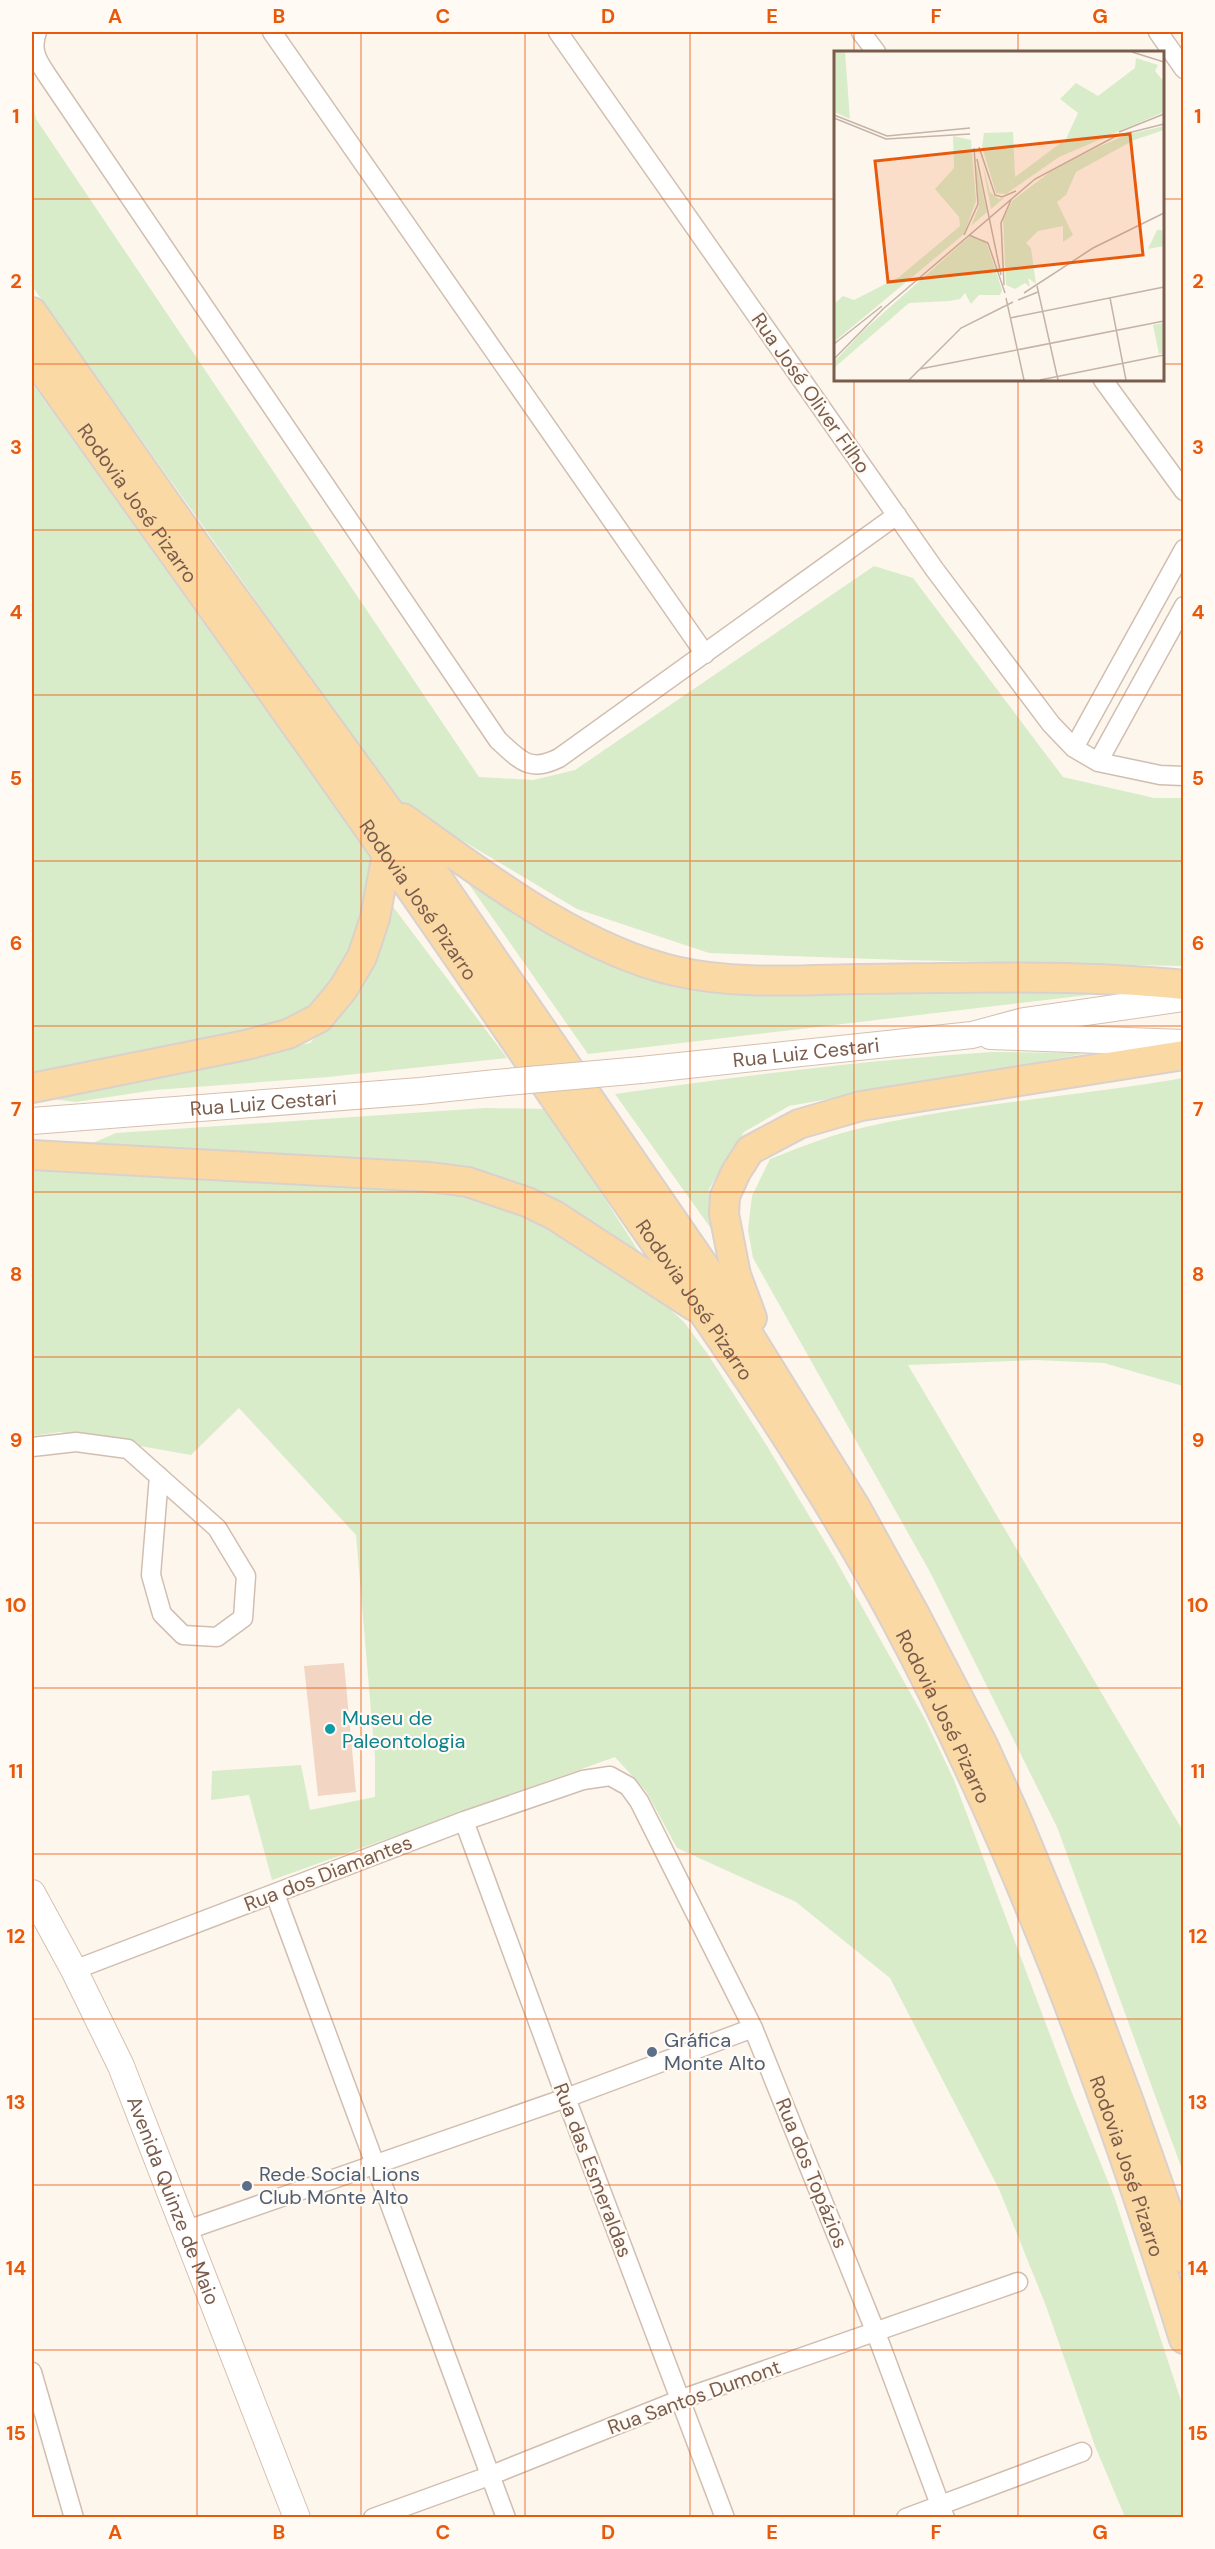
<svg xmlns="http://www.w3.org/2000/svg" width="1215" height="2549" font-family="'DM Sans',sans-serif">
<rect width="100%" height="100%" fill="#fdf6ec"/>
<path fill="#d8ecc9" d="M32,101L36,119L479,777L533,780L575,770L874,566L913,578L1063,777L1154,798H1183V966L902,960L709,953L577,909L401,804L32,286Z
M32,383L373,860L367,906L346,964L310,1010L281,1026L32,1076Z
M466,880L664,981L1131,990L588,1054Z
M391,904L507,1058L328,1077L155,1090L76,1102L45,1098L310,1043L358,993L385,938Z
M993,1052L1089,1053L789,1106L744,1132L709,1189L717,1237L615,1094C740,1076 866,1060 993,1052Z
M1183,1078V1386L1104,1363L1035,1360L908,1365L1183,1831V2172L1057,1827L930,1572L753,1258L748,1230L752,1196L770,1159C803,1146 836,1133 870,1126C974,1103 1080,1096 1183,1078Z
M485,1108L547,1109L643,1258L540,1196L86,1146L116,1133Z
M32,1170H107L434,1189L502,1203L567,1234L641,1283L684,1322L707,1353L767,1446L834,1557L925,1719L954,1780L1072,2093L1114,2196L1183,2407V2517H1125L1095,2446L1046,2306L999,2189L890,1978L796,1902L677,1848L646,1791L615,1757L272,1880L249,1795L211,1800L212,1771L301,1765L310,1810L375,1797V1758L356,1535L239,1408L191,1455L60,1432L32,1436Z"/>
<path fill="#f3d5c3" d="M344,1663L356,1792L318,1796L304,1666Z"/>
<g fill="none" stroke-linecap="round" stroke-linejoin="round">
<defs>
<path id="street" d="M37,32C30,51 38,62 49,78L498,740C520,760 529,773 559,758L897,515
M272,32L705,654
M558,32L935,570L1051,724L1074,748L1098,762L1160,775L1184,776
M861,32L876,52
M1158,32L1184,69
M1103,380L1184,491
M1074,748L1184,549
M1098,762L1184,606
M32,1447L76,1442L128,1449L217,1528L246,1576L243,1618L217,1637L183,1635L162,1614L151,1575L159,1476
M464,1821L566,2098L725,2518
M275,1894L506,2518
M74,1970L464,1821L583,1780L610,1776L628,1786L639,1801L753,2028L876,2333L945,2518
M184,2231L566,2098L753,2028
M32,2372L74,2518
M373,2518L489,2476L679,2400L1018,2282
M906,2518L1082,2452"/>
<g id="secondary">
<path d="M990,1036L1184,1043"/>
<path id="s1" d="M641,1070L972,1035L1024,1021L1184,998"/>
<path id="s2" d="M32,1121L420,1091L496,1083"/>
<path id="s3" d="M32,1893L74,1970L121,2066L297,2518"/>
</g>
<g id="primary">
<path d="M32,312L197,547L436,876L724,1295L856,1508L914,1613L984,1747L1016,1818L1082,1977L1129,2102L1184,2258"/>
<path id="s4" d="M32,355C150,522 271,688 388,856C457,954 524,1054 592,1152C698,1305 807,1455 895,1619C1017,1848 1107,2092 1184,2339"/>
<path d="M403,818C483,875 579,949 675,971C735,985 800,980 861,979C968,978 1076,974 1184,985"/>
<path d="M32,1088L246,1045L288,1034L319,1018L343,989L362,957L375,918L387,854"/>
<path d="M32,1155L430,1177L468,1182L527,1202L554,1215L694,1306"/>
<path d="M752,1318L736,1275L724,1214L725,1196L736,1172L750,1150L799,1124L861,1106L1184,1055"/>
</g>
</defs>
<use href="#street" stroke="#d1beb0" stroke-width="21"/>
<use href="#secondary" stroke="#d6c0b0" stroke-width="28"/>
<use href="#primary" stroke="#dad1cd" stroke-width="32"/>
<use href="#street" stroke="#fff" stroke-width="18"/>
<use href="#secondary" stroke="#fff" stroke-width="26"/>
<use href="#primary" stroke="#fbd9a5" stroke-width="28"/>
<defs>
<path id="secondary-bridge" d="M496,1083L641,1070"/>
</defs>
<use href="#secondary-bridge" stroke="#d6c0b0" stroke-width="28" stroke-linecap="butt"/>
<use href="#secondary-bridge" stroke="#fff" stroke-width="26"/>
</g>
<path fill="none" stroke="#e8590c" stroke-width="1.5" stroke-opacity="0.55" d="M197,32V2518M361,32V2518M525,32V2518M690,32V2518M854,32V52M1018,32V52M32,199H836M1162,199H1184M32,364H836M1162,364H1184M854,380V2518M1018,380V2518M32,530H1184M32,695H1184M32,861H1184M32,1026H1184M32,1192H1184M32,1357H1184M32,1523H1184M32,1688H1184M32,1854H1184M32,2019H1184M32,2185H1184M32,2350H1184"/>
<circle fill="#0f9aa8" stroke="#fffaf3" stroke-width="2" cx="330" cy="1729" r="6"/>
<g fill="#5c6f8a" stroke="#fffaf3" stroke-width="2">
<circle cx="652" cy="2052" r="6"/>
<circle cx="247" cy="2186" r="6"/>
</g>
<g text-anchor="middle" stroke-width="4.5" stroke-linejoin="round" paint-order="stroke">
<g font-size="20" fill="#7a5c4d" stroke="#fffaf3">
<text transform="translate(811 393) rotate(55)" y="7">Rua José Oliver Filho</text>
<text dy="7" stroke="none"><textPath href="#s4" startOffset="182">Rodovia José Pizarro</textPath></text>
<text dy="7" stroke="none"><textPath href="#s4" startOffset="668">Rodovia José Pizarro</textPath></text>
<text dy="7" stroke="none"><textPath href="#s1" startOffset="166">Rua Luiz Cestari</textPath></text>
<text dy="7" stroke="none"><textPath href="#s2" startOffset="232">Rua Luiz Cestari</textPath></text>
<text dy="7" stroke="none"><textPath href="#s4" startOffset="1154">Rodovia José Pizarro</textPath></text>
<text dy="7" stroke="none"><textPath href="#s4" startOffset="1640">Rodovia José Pizarro</textPath></text>
<text transform="translate(328 1873) rotate(-21)" y="7">Rua dos Diamantes</text>
<text dy="7" stroke="none"><textPath href="#s4" startOffset="2126">Rodovia José Pizarro</textPath></text>
<text transform="translate(593 2170) rotate(69)" y="7">Rua das Esmeraldas</text>
<text transform="translate(812 2173) rotate(68)" y="7">Rua dos Topázios</text>
<text dy="7" stroke="none"><textPath href="#s3" startOffset="339">Avenida Quinze de Maio</textPath></text>
<text transform="translate(694 2397) rotate(-20)" y="7">Rua Santos Dumont</text>
</g>
<g font-size="20" fill="#0d838f" stroke="#fffaf3" text-anchor="start">
<text x="342" y="1725">Museu de<tspan x="342" dy="23">Paleontologia</tspan></text>
</g>
<g font-size="20" fill="#4e5e75" stroke="#fffaf3" text-anchor="start">
<text x="664" y="2047">Gráfica<tspan x="664" dy="23">Monte Alto</tspan></text>
<text x="259" y="2181">Rede Social Lions<tspan x="259" dy="23">Club Monte Alto</tspan></text>
</g>
</g>
<g transform="translate(834 51)">
<rect width="330" height="330" fill="#fdf6ec"/>
<path d="M0,1H11L16,68L0,61ZM302,7L324,14L321,20L330,31V61L225,106L172,143L162,142L148,96L150,82L179,81L181,126L232,88L244,62L226,48L242,32L264,45L301,17ZM330,75V79L300,89L242,121L232,144L223,151L239,184L229,191V175L204,180L192,192L197,197L202,233L194,227L196,236L191,232L181,238L172,234L169,168L179,149L216,121L262,97L292,84ZM119,85L137,89L142,150L130,183L0,291V253L9,245L20,249L65,226L126,175L125,166L101,138L120,117ZM141,108L153,161L137,175L145,155ZM148,111L156,141L165,148L170,147L157,158ZM323,179H328L330,195L314,198ZM136,185L152,190L168,239L166,244H145L137,253L131,242L126,248L115,250L75,252L0,317V311L29,280ZM330,272V302L325,303L319,274Z" fill="#d8ecc9"/>
<path fill="none" stroke="#c5b3a7" stroke-width="1.5" d="M298,1L330,11M0,64L53,85L136,77M0,67L52,88L136,83M285,81L330,63M145,96L161,144L168,146L182,140M143,108L167,224M130,184L144,153L140,97M135,184L154,192L171,242M170,234L167,172L177,149M203,235L224,329M190,242L259,197L330,162M172,247L190,329M276,247L292,329M184,249L204,241M176,267L330,236M0,293L48,255M0,308L49,258L201,128L282,85L330,73M86,318L330,270M75,329L127,277L179,251M206,329L330,304"/>
<path fill="#e8590c" fill-opacity="0.15" stroke="#e8590c" stroke-width="3" d="M296,83L309,204L54,231L41,110Z"/>
<rect width="330" height="330" fill="none" stroke="#7a5c4d" stroke-width="3"/>
</g>
<rect width="1215" height="2549" fill="none" stroke="#fffaf3" stroke-width="66"/>
<rect x="33" y="33" width="1149" height="2483" fill="none" stroke="#e8590c" stroke-width="2"/>
<g font-size="20" text-anchor="middle" font-weight="bold" fill="#e8590c">
<text x="115" y="23">A</text>
<text x="279" y="23">B</text>
<text x="443" y="23">C</text>
<text x="608" y="23">D</text>
<text x="772" y="23">E</text>
<text x="936" y="23">F</text>
<text x="1100" y="23">G</text>
<text x="16" y="123">1</text>
<text x="1198" y="123">1</text>
<text x="16" y="288">2</text>
<text x="1198" y="288">2</text>
<text x="16" y="454">3</text>
<text x="1198" y="454">3</text>
<text x="16" y="619">4</text>
<text x="1198" y="619">4</text>
<text x="16" y="785">5</text>
<text x="1198" y="785">5</text>
<text x="16" y="950">6</text>
<text x="1198" y="950">6</text>
<text x="16" y="1116">7</text>
<text x="1198" y="1116">7</text>
<text x="16" y="1281">8</text>
<text x="1198" y="1281">8</text>
<text x="16" y="1447">9</text>
<text x="1198" y="1447">9</text>
<text x="16" y="1612">10</text>
<text x="1198" y="1612">10</text>
<text x="16" y="1778">11</text>
<text x="1198" y="1778">11</text>
<text x="16" y="1943">12</text>
<text x="1198" y="1943">12</text>
<text x="16" y="2109">13</text>
<text x="1198" y="2109">13</text>
<text x="16" y="2275">14</text>
<text x="1198" y="2275">14</text>
<text x="16" y="2440">15</text>
<text x="1198" y="2440">15</text>
<text x="115" y="2539">A</text>
<text x="279" y="2539">B</text>
<text x="443" y="2539">C</text>
<text x="608" y="2539">D</text>
<text x="772" y="2539">E</text>
<text x="936" y="2539">F</text>
<text x="1100" y="2539">G</text>
</g>
</svg>
